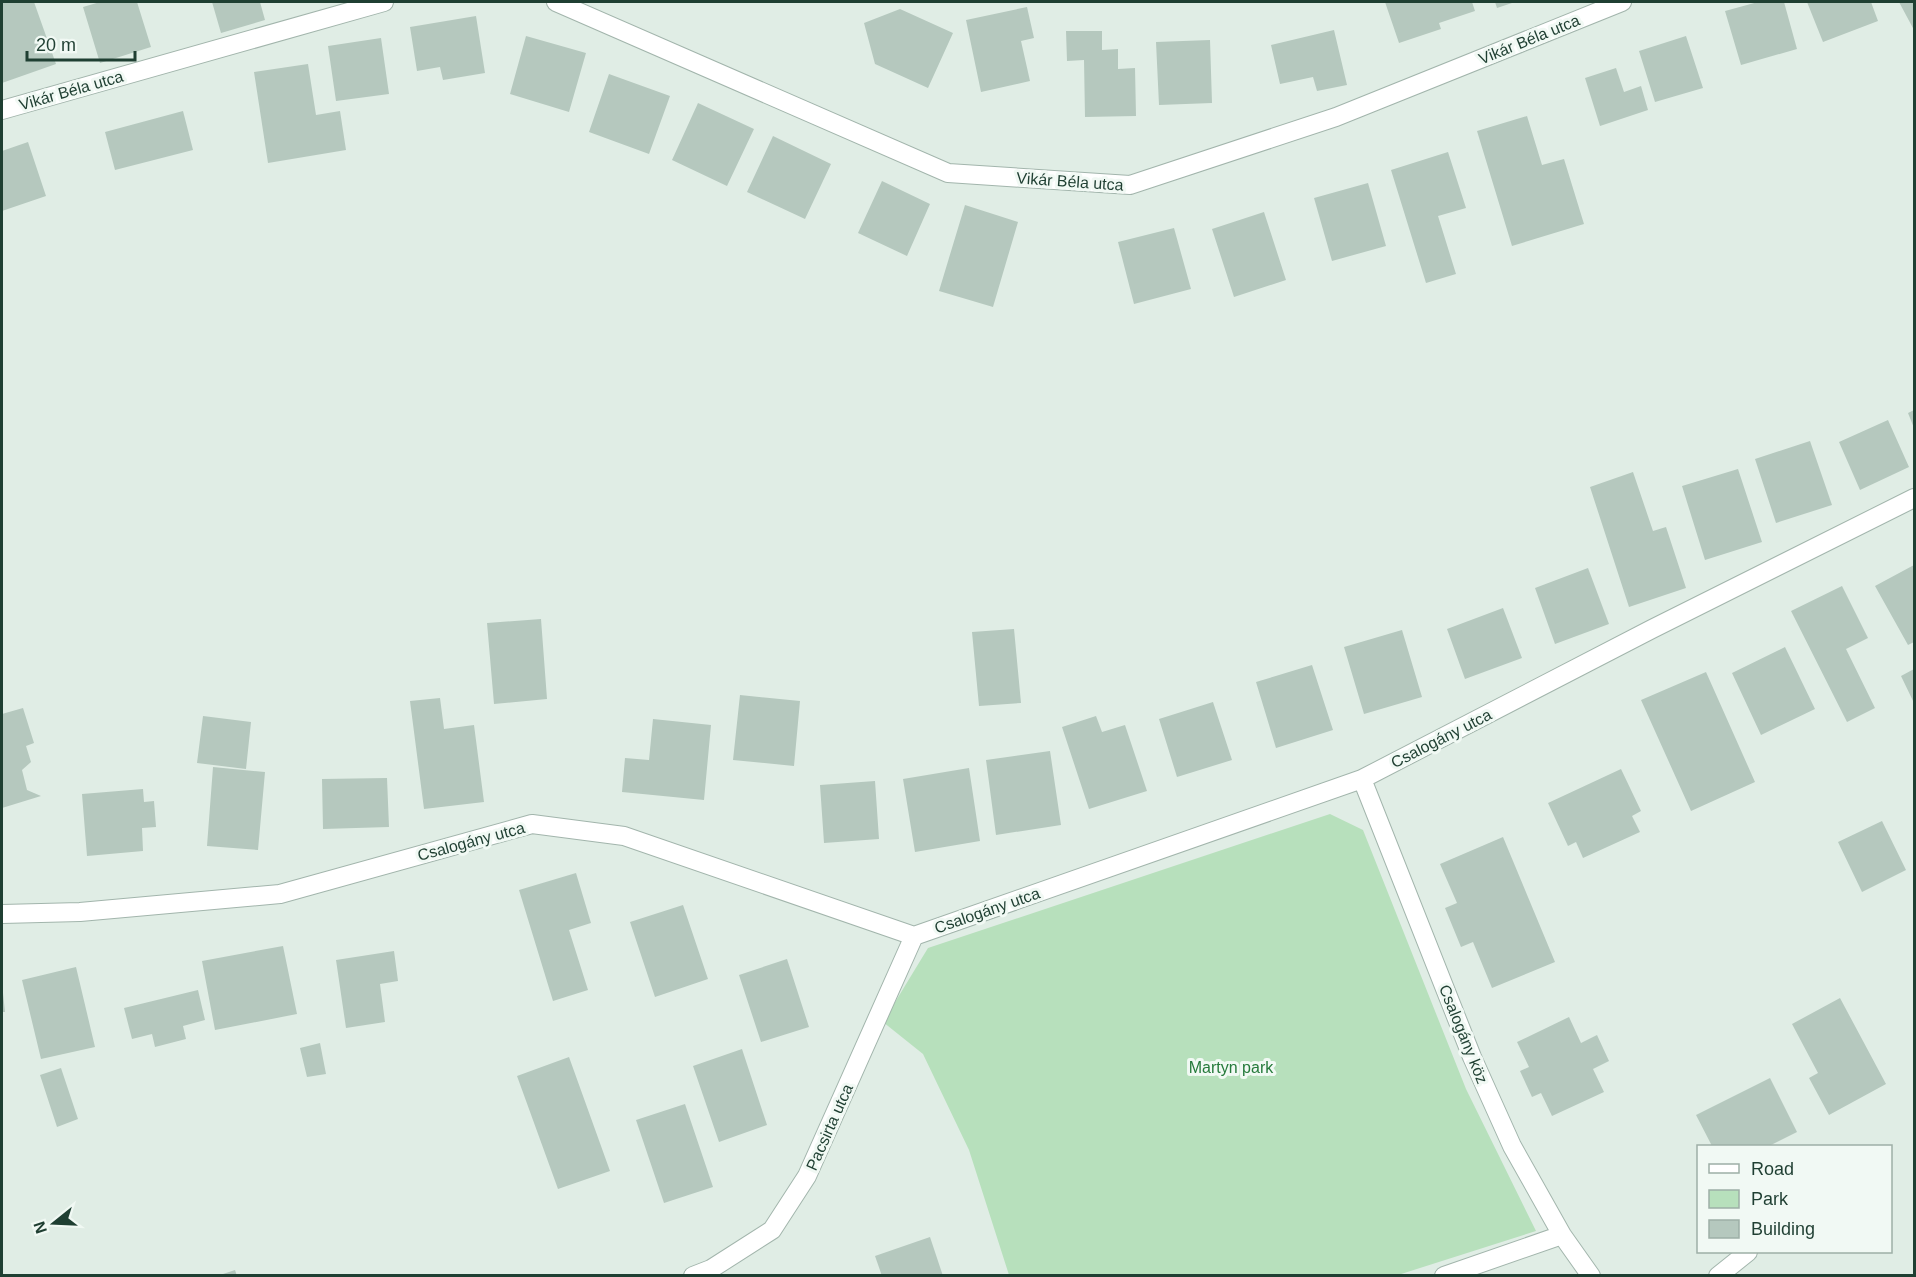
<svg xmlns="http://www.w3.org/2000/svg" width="1916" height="1277" font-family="Arial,sans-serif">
<rect width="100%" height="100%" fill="#e0ede5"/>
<path fill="#b7e0bc" d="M1330,814L1363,830L1466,1089L1536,1231L1398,1275H1009L969,1150L923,1054L883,1022L928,948Z"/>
<path fill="#b5c8be" d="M2,2H34L56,64L2,83Z
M100,2H137L151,47L100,63L83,7Z
M212,2H260L265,20L221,33Z
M1385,2H1472L1475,11L1439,23L1441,29L1399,43Z
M1495,2H1515L1497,8Z
M1758,2H1784L1797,49L1741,65L1725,11Z
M1807,2H1871L1878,21L1823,42Z
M1899,2H1914V30Z
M1027,7L1034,38L1021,41L1030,81L981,92L966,20Z
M900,9L953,33L928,88L875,64L864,23Z
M476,16L485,73L443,80L440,67L417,71L410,27Z
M1334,30L1347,85L1317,91L1313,77L1280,84L1271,45Z
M1066,31H1102V50L1118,49V69L1135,68L1136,116L1085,117L1084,60L1067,61Z
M526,36L586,53L569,112L510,94Z
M1686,36L1703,88L1655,102L1639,51Z
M381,38L389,94L336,101L328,46Z
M1210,40L1212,103L1159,105L1156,42Z
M308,64L316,115L340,111L346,150L268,163L254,72Z
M1616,68L1624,92L1641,86L1648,110L1600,126L1585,78Z
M609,74L670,96L649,154L589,132Z
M698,103L754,129L727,186L672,160Z
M183,111L193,150L115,170L105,132Z
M1527,116L1542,165L1564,159L1584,224L1512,246L1477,131Z
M773,136L831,164L805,219L747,192Z
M28,142L46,196L2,211V151Z
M1448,152L1466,208L1438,216L1456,274L1426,283L1391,170Z
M882,181L930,204L907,256L858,233Z
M1368,183L1386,246L1332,261L1314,198Z
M965,205L1018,222L993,307L939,291Z
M1264,212L1286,280L1234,297L1212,229Z
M1174,228L1191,289L1134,304L1118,242Z
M1914,410V428L1908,413Z
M1888,420L1909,467L1860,490L1839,442Z
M1810,441L1832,505L1776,523L1755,459Z
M1738,469L1762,542L1705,560L1682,486Z
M1633,472L1653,531L1666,527L1686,588L1629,607L1590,487Z
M1914,565V642L1908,645L1875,586Z
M1588,568L1609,624L1555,644L1535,588Z
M1842,586L1868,638L1846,649L1875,708L1847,722L1791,611Z
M1503,608L1522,658L1465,679L1447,629Z
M541,619L547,699L494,704L487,623Z
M1014,629L1021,703L979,706L972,632Z
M1402,630L1422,697L1364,714L1344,647Z
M1785,647L1815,709L1761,735L1732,673Z
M1312,665L1333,730L1276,748L1256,682Z
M1914,669V703L1901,676Z
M1706,672L1755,782L1691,811L1641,700Z
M740,695L800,701L794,766L733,760Z
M440,698L444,729L474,725L484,802L424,809L410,701Z
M1213,702L1232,760L1177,777L1159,719Z
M23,708L34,743L26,746L31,762L22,770L27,790L41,796L2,808V714Z
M203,716L251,722L246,769L197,763Z
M1096,716L1102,732L1125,725L1147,791L1089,809L1062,727Z
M653,719L711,725L704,800L622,792L625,758L649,760Z
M1050,751L1061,825L996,835L986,760Z
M213,767L265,772L258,850L207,846Z
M969,768L980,841L915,852L903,779Z
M1621,769L1641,811L1632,816L1640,832L1583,858L1576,842L1568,846L1548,803Z
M387,778L389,827L323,829L322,779Z
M875,781L879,839L824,843L820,785Z
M143,789L144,802L154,801L156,827L142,828L143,851L87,856L82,794Z
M1882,821L1906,870L1862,892L1838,842Z
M1503,837L1555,962L1492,988L1473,942L1461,947L1445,908L1457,903L1440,864Z
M576,873L591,923L569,930L588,990L553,1001L519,890Z
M683,905L708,979L655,997L630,922Z
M283,946L297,1014L215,1030L202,961Z
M394,951L398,981L380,984L385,1022L346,1028L336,960Z
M787,959L809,1027L761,1042L739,975Z
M76,967L95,1047L41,1059L22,980Z
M198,990L205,1020L183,1026L186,1039L155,1047L152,1034L132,1039L124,1008Z
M2,993H3L5,1012H2Z
M1840,998L1886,1084L1829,1115L1809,1078L1818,1073L1792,1024Z
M1569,1017L1581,1043L1597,1035L1609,1061L1593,1069L1604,1092L1552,1116L1541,1093L1532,1097L1520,1071L1529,1067L1517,1042Z
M320,1043L326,1074L307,1077L300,1048Z
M742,1049L767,1125L719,1142L693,1066Z
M569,1057L610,1171L558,1189L517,1076Z
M61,1068L78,1119L57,1127L40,1075Z
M1770,1078L1797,1132L1769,1146H1712L1696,1115Z
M685,1104L713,1187L664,1203L636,1120Z
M930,1237L943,1276H882L875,1256Z
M235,1270L237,1276H220V1275Z"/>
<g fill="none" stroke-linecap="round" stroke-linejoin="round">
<defs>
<path id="minor" d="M556,2L948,173L1130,185L1336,117L1622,2
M2,110L384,2
M1362,779L1472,1057L1512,1146L1562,1235L1591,1276
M2,914L80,912L280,894L532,824L624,836L914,936L1362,779L1652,629L1914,498
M693,1276L711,1269L772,1230L807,1176L914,936
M1444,1276L1562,1235
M1718,1276L1748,1252"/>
</defs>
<use href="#minor" stroke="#a2b5ac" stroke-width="20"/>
<use href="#minor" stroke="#fff" stroke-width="18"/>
</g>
<g text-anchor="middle" stroke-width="6" stroke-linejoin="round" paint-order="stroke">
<g font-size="16" fill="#1f3f32" stroke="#f1f9f4">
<text transform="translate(1529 39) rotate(-22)" y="6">Vikár Béla utca</text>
<text transform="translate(71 90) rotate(-16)" y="6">Vikár Béla utca</text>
<text transform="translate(1070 181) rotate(4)" y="6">Vikár Béla utca</text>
<text transform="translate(1441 738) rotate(-27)" y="6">Csalogány utca</text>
<text transform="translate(471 841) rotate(-15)" y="6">Csalogány utca</text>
<text transform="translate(987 910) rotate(-19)" y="6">Csalogány utca</text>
<text transform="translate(1464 1034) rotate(68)" y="6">Csalogány köz</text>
<text transform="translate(829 1127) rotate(-66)" y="6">Pacsirta utca</text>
</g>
<g font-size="16" fill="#257a3b" stroke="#f1f9f4">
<text x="1231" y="1073">Martyn park</text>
</g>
</g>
<rect width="1916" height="1277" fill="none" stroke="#1f3f32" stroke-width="6"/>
<rect x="1697" y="1145" width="195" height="108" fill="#f1f9f4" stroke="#9dafa6" stroke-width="1.5"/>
<rect x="1709" y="1164" width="30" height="9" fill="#ffffff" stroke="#9dafa6" stroke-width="1.5"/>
<text x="1751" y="1175" font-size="18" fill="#1f3f32">Road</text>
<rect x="1709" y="1190" width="30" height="18" fill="#b7e0bc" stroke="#9dafa6" stroke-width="1.5"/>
<text x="1751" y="1205" font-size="18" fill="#1f3f32">Park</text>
<rect x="1709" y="1220" width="30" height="18" fill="#b5c8be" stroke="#9dafa6" stroke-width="1.5"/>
<text x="1751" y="1235" font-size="18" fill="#1f3f32">Building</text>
<g transform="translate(54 1223) rotate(252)" stroke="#f1f9f4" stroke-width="4.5" paint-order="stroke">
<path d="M0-4.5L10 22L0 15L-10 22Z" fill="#1f3f32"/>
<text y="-9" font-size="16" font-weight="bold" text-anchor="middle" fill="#1f3f32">N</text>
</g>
<path d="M27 51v9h108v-9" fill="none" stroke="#1f3f32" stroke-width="3"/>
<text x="36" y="51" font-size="18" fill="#1f3f32" stroke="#f1f9f4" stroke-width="4.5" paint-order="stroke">20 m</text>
</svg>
